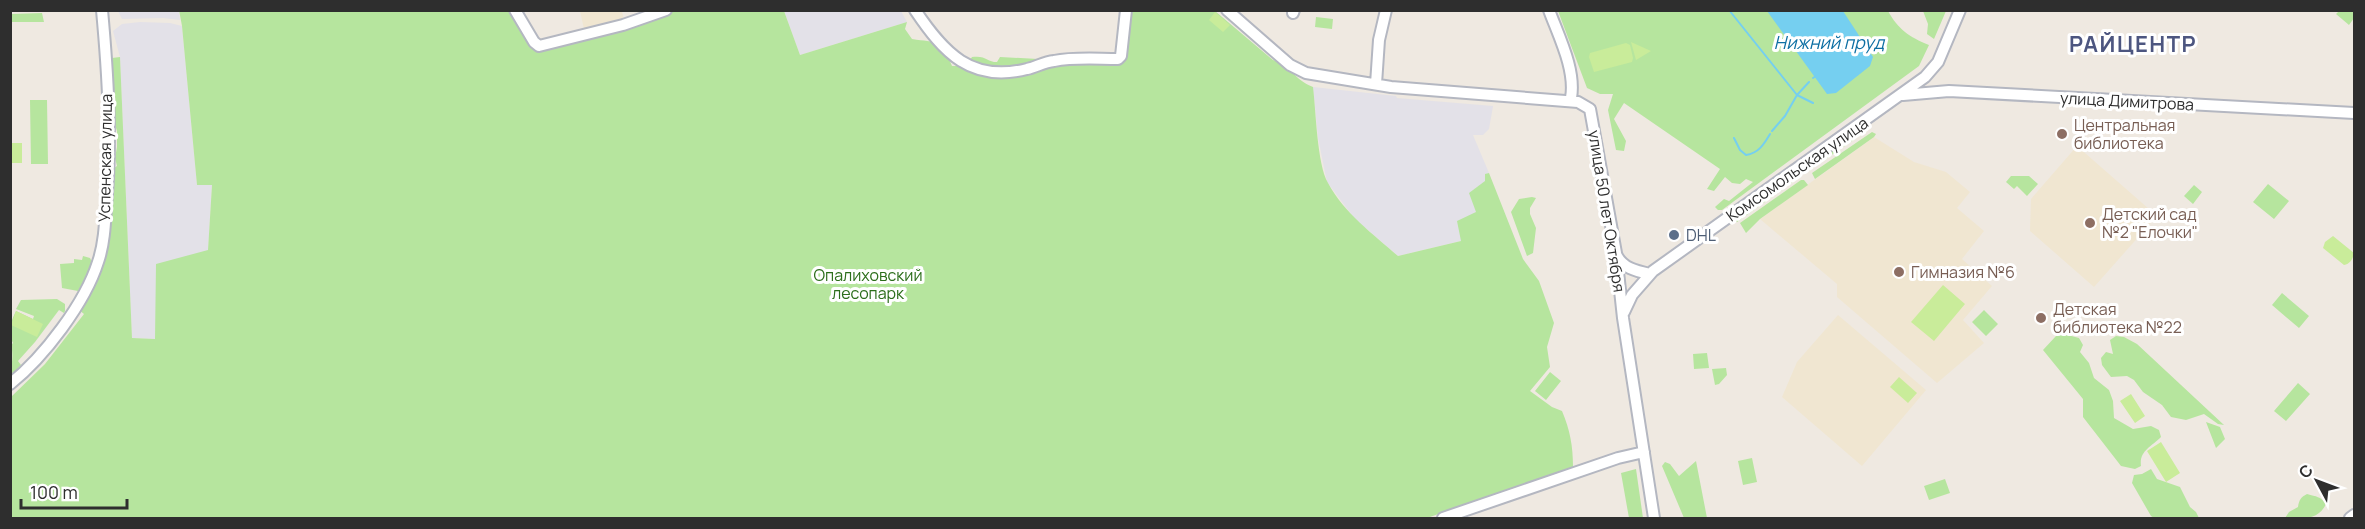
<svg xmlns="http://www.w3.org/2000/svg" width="2365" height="529" font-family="Manrope,sans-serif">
<rect width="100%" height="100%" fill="#efe9e1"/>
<path fill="#e3e1e8" d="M118,11H179L180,20L163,18L122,19Z
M784,11H901L907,22L800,55Z
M140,22L170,23L182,26L197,185H212L208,251L155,339L132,338L120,57L113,31L122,24Z
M1313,87L1396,96L1397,98L1493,106L1489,129L1483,135H1473L1489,173L1485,175L1486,181L1476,212L1461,241L1398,256L1354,218L1327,182L1318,138Z"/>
<path fill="#f0e6d1" d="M580,11H622L624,21L584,29Z
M1874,137L1914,162L1946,172L1970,192L1957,208L1984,231L1962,259L1992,286L1963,320L1984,343L1937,383L1837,297V284L1760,219Z
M2077,146L2157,216L2094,287L2030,231L2031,199Z
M1838,315L1926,390L1862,466L1782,397L1797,362Z"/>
<path fill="#b6e59e" d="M179,10L515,11L534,42L666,11H784L800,55L907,22L905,29L912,39C937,43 941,38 952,66H966L972,57C986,55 987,62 997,62L1000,57L1056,60L1118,59L1126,11H1215L1273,60C1291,65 1294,80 1313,87C1316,111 1317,164 1328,183C1344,213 1373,234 1398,256L1461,241L1457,221L1476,212L1469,193L1485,181V174L1489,173L1523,259L1539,281L1554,323L1547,347L1550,367L1530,391L1552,407L1562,411C1570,430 1573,446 1573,467L1427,518H11V397L45,364L84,314L79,310C86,298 94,287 100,274C112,246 112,198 114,168L117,166L115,158L117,147V131L112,115L114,83L110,63L112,58L120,57L132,338L155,339L156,264L208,250L212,185H197L182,26Z
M1558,11H1888C1898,29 1909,37 1929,45L1919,66L1722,210H1718L1715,207L1724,199L1729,201L1753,182L1746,179L1740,184L1732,183L1725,177L1714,191L1707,189L1720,169L1624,103L1614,119L1626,141L1624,151L1616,150L1608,110L1613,94H1600L1587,88Z
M1923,11H1946L1934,39L1927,34L1928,24Z
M2339,11H2354V18L2349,25L2336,14Z
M42,13L44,22H11V14Z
M1316,17L1333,19L1332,29L1315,27Z
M30,100H47L48,164H31Z
M1864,127L1867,128L1865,132L1807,172L1804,170Z
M1872,132L1876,134L1874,137L1815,179L1812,173Z
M1800,173L1801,176L1737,222L1734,218Z
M2011,176H2029L2038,184L2027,196L2017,186L2014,189L2006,182Z
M1801,180H1804L1808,185L1760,219L1746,233L1740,223Z
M2268,184L2289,201L2274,219L2253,202Z
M2194,185L2202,192L2193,204L2184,196Z
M1532,197L1536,198L1530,208V214L1536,228L1533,253L1527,256L1511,212L1519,199Z
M83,256L90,258L93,264L78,291L62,288L60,264L74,263V259L82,260Z
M2282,293L2309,316L2299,328L2272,305Z
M57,299L65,304V311L64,313L59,310L35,342L18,361L21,365L11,375C11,364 14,357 11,345L13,343C7,333 11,321 16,311L33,319L34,316L16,309L21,300Z
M1984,310L1998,324L1986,336L1972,322Z
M2064,334L2079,338L2083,345L2080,352L2089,363L2094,378L2109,390L2113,401L2114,418L2133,429L2151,426L2159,430L2161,437C2151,447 2139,451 2141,466L2135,469L2121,466L2083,417V399L2043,350L2056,336Z
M2116,336L2124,337L2137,344L2224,425L2218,424L2204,414L2186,420L2171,417L2162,405L2143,392L2134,380L2127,376L2111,377L2102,365L2101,358L2106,352L2113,354L2110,340Z
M1707,353L1709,368L1694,369L1693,354Z
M1726,368L1727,375L1719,384L1715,385L1712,369Z
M1550,372L1561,381L1546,400L1535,391Z
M2298,383L2310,394L2286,421L2274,411Z
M2206,422L2220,427L2225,439L2216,448Z
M1752,458L1757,482L1743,485L1738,461Z
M1696,461L1707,518H1684L1662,466L1665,462L1670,464L1679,476Z
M1636,469L1643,518H1629L1621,473Z
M2151,469L2157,479L2180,487L2190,507L2196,512L2199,518H2154L2151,516L2132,483L2134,475L2142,474Z
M1945,479L1950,493L1929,500L1924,486Z
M2307,494C2317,497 2320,496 2326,504C2318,521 2301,519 2285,518L2289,512L2298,507C2299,500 2301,497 2307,494Z"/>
<path fill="#c9ec9a" d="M1215,12L1230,25L1223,32L1209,20Z
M1631,42L1651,51L1636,60Z
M1626,43L1630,45L1633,58L1632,62L1594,72L1589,57L1590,53Z
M10,143H22V163H11Z
M2333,236L2354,253C2353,259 2350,264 2344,265L2323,248L2325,242Z
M1943,285L1965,304L1934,341L1911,322Z
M16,311L43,324L37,337L11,325Z
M1899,377L1917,393L1908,403L1890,387Z
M2131,394L2145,416L2135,423L2120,401Z
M2161,442L2180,473L2166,482L2147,451Z"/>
<path fill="#75cff0" d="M1767,11H1843L1873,57L1870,66L1836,93L1827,94Z"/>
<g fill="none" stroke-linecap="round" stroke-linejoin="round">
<path stroke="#75cff0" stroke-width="2" d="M1729,10L1797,95L1813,103
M1813,78L1816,76
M1772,131L1785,116L1797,95L1809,82
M1734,138L1740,150L1746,155C1759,153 1764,144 1770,134"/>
<defs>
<path id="minor" d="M515,10L534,42L539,46L623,25L666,10
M915,10C944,53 971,83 1027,69C1036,67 1044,62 1054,61C1074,57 1097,59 1118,59L1121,56L1126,10
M1227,10L1290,65L1306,73L1391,87L1578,102L1590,109L1616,253L1623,318L1654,518
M1549,10C1559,37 1576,70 1571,98
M1293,13L1294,10
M1376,84L1379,40L1386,10
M1903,95L1949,91L2354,113
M1616,254C1622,268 1636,271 1650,274
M1624,312L1632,295L1653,271L1925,77L1938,62L1960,10
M10,384C44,357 85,303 98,262C104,245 105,225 106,207C112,142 108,75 102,10
M1443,518L1618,458L1644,452
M2350,518L2354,515"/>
</defs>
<use href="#minor" stroke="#b4b7c1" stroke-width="14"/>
<use href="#minor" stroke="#fff" stroke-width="10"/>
</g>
<g fill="#8d6e63" stroke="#fff" stroke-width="2">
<circle cx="2062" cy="134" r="6"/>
<circle cx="2090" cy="223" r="6"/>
<circle cx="1899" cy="272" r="6"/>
<circle cx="2041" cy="318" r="6"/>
</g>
<circle fill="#5c6f8a" stroke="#fff" stroke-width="2" cx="1674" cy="235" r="6"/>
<g text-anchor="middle" stroke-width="6" stroke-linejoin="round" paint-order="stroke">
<g font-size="16" fill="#2e2e2e" stroke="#fff">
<text transform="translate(2127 101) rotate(3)" y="6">улица Димитрова</text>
<text transform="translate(105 158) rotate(-89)" y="6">Успенская улица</text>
<text transform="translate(1797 169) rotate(-35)" y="6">Комсомольская улица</text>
<text transform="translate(1607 211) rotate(81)" y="6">улица 50 лет Октября</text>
</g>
<g font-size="16" fill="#785e54" stroke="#fff" text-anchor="start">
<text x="2074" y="131">Центральная<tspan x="2074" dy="18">библиотека</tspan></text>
<text x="2102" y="220">Детский сад<tspan x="2102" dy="18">№2 "Елочки"</tspan></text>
<text x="1911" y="278">Гимназия №6</text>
<text x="2053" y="315">Детская<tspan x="2053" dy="18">библиотека №22</tspan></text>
</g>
<g font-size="16" fill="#4e5e75" stroke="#fff" text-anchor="start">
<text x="1686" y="241">DHL</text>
</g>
<g font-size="16" fill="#2c6e1b" stroke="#fff">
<text x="868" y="281">Опалиховский<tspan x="868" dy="18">лесопарк</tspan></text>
</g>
<g font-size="18" font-style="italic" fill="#0d6fa3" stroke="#fff">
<text x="1829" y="49">Нижний пруд</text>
</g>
<g font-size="22" font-weight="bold" letter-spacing="1.5" fill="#4d5680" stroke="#fff">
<text x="2133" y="52">РАЙЦЕНТР</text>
</g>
</g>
<rect width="2365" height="529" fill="none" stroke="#2e2e2e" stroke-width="24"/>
<g transform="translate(2317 481) rotate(311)" stroke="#ffffff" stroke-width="4.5" paint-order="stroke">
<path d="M0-4.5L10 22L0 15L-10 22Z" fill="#2e2e2e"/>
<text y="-9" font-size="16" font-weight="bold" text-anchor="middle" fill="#2e2e2e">С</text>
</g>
<path d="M21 499v9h106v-9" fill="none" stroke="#2e2e2e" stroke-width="3"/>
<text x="30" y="499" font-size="18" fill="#2e2e2e" stroke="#ffffff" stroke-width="4.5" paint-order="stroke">100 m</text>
</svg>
